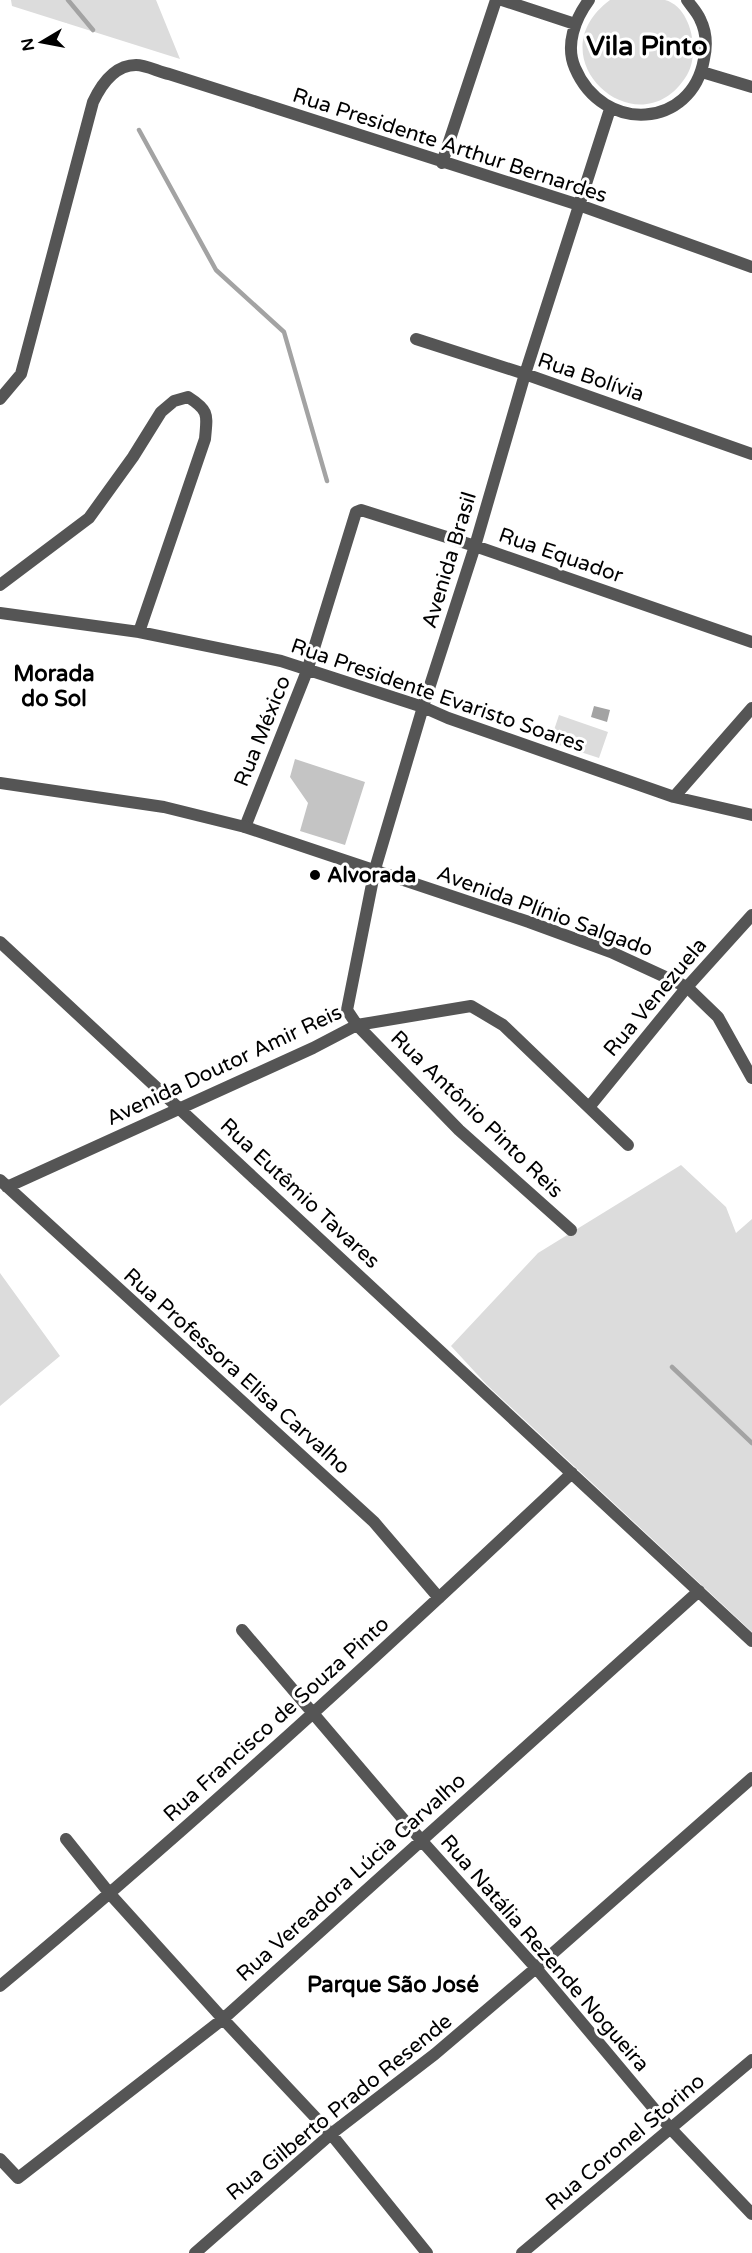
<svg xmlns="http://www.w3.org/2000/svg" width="752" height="2253" font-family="'Varela Round',sans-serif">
<rect width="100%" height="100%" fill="#fff"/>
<path fill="#dcdcdc" d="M11,0H156L180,59L12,6Z
M610,0C624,0 653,0 665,0C692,7 700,54 687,75C640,153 532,58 610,0Z
M559,715L608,732L599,758L550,742Z
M681,1165L726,1207L736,1233L752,1219V1632L487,1385L451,1346L538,1253Z
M0,1273L60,1356L0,1406Z"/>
<path fill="#a3a3a3" d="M594,706L610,710L607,722L591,717Z"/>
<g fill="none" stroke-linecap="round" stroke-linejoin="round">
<path stroke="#a3a3a3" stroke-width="4.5" d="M68,0L93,30
M139,130L216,270L284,332L327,481
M672,1367L752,1443"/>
</g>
<path fill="#c4c4c4" d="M295,759L365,782L345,845L300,831L308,803L290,777Z"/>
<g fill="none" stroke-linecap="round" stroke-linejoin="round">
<path stroke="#555" stroke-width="12" d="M502,0L575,24
M589,0C575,19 565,45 575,68C603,134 692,129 704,59C707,46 706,31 700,19C697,12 691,6 687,0
M702,72L752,87
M442,163L496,0
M416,339L525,374L752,454
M0,399L21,374L93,102C101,85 114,65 136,65C146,65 159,72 169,74L579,205L752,267
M0,585L89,518L133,457L161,412L174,401L188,397C210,411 207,415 205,439L139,632
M0,613L139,632L281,661L423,707L448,718L674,797L752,815
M674,797L752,708
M245,827L307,671L356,512L361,510L475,546L752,642
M0,942L752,1641
M590,1106L687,987L752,915
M0,1180L374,1522L439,1598
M7,1187L313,1048L357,1025L471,1006L503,1025L628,1145
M571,1230L459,1130L357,1025L347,1010L375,869L423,707L475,546L525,374L610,109
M242,1630L421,1840L536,1968L671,2129L752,2214
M66,1839L110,1894L223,2019L331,2134L427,2253
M0,1986C197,1822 386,1649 572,1473
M0,2159L18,2178L223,2019L699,1591
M195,2253L331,2134L435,2054L536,1968L752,1778
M522,2253L752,2060"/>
<path stroke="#555" stroke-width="12" d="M0,783L164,807L245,827L529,922L611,952L687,987L718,1017L752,1078"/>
</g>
<circle fill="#000" stroke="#fff" stroke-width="2" cx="315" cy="875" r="6"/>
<g text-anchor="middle" stroke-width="6" stroke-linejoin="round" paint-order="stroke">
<g font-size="21" fill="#000" stroke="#fff">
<text transform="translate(450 145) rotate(18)" y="7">Rua Presidente Arthur Bernardes</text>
<text transform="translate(591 377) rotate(19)" y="7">Rua Bolívia</text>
<text transform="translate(561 555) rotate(19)" y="7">Rua Equador</text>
<text transform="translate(449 560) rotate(-73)" y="7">Avenida Brasil</text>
<text transform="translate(438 695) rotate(19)" y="7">Rua Presidente Evaristo Soares</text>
<text transform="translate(262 731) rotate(-68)" y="7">Rua México</text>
<text transform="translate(545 911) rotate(20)" y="7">Avenida Plínio Salgado</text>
<text transform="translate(655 997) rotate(-50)" y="7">Rua Venezuela</text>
<text transform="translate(224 1065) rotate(-25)" y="7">Avenida Doutor Amir Reis</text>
<text transform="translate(477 1114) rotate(44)" y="7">Rua Antônio Pinto Reis</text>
<text transform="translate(300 1193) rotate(43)" y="7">Rua Eutêmio Tavares</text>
<text transform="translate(237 1371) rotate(42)" y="7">Rua Professora Elisa Carvalho</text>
<text transform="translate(276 1719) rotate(-42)" y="7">Rua Francisco de Souza Pinto</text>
<text transform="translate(351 1877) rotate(-42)" y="7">Rua Vereadora Lúcia Carvalho</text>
<text transform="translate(545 1953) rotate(49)" y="7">Rua Natália Rezende Nogueira</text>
<text transform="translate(339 2107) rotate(-39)" y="7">Rua Gilberto Prado Resende</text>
<text transform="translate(625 2142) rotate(-40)" y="7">Rua Coronel Storino</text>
</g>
<g font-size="21" font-weight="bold" fill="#000" stroke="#fff" text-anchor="start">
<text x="327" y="882">Alvorada</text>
</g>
<g font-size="22" font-weight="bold" fill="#000" stroke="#fff">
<text x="54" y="681">Morada<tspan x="54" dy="25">do Sol</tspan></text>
<text x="393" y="1992">Parque São José</text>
</g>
<g font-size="27" font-weight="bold" fill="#000" stroke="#fff">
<text x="647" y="55">Vila Pinto</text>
</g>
</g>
<g transform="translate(42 42) rotate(260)" stroke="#ffffff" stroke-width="4.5" paint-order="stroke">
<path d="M0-4.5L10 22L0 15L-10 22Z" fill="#000000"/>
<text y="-9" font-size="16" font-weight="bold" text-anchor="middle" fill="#000000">N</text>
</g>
</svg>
